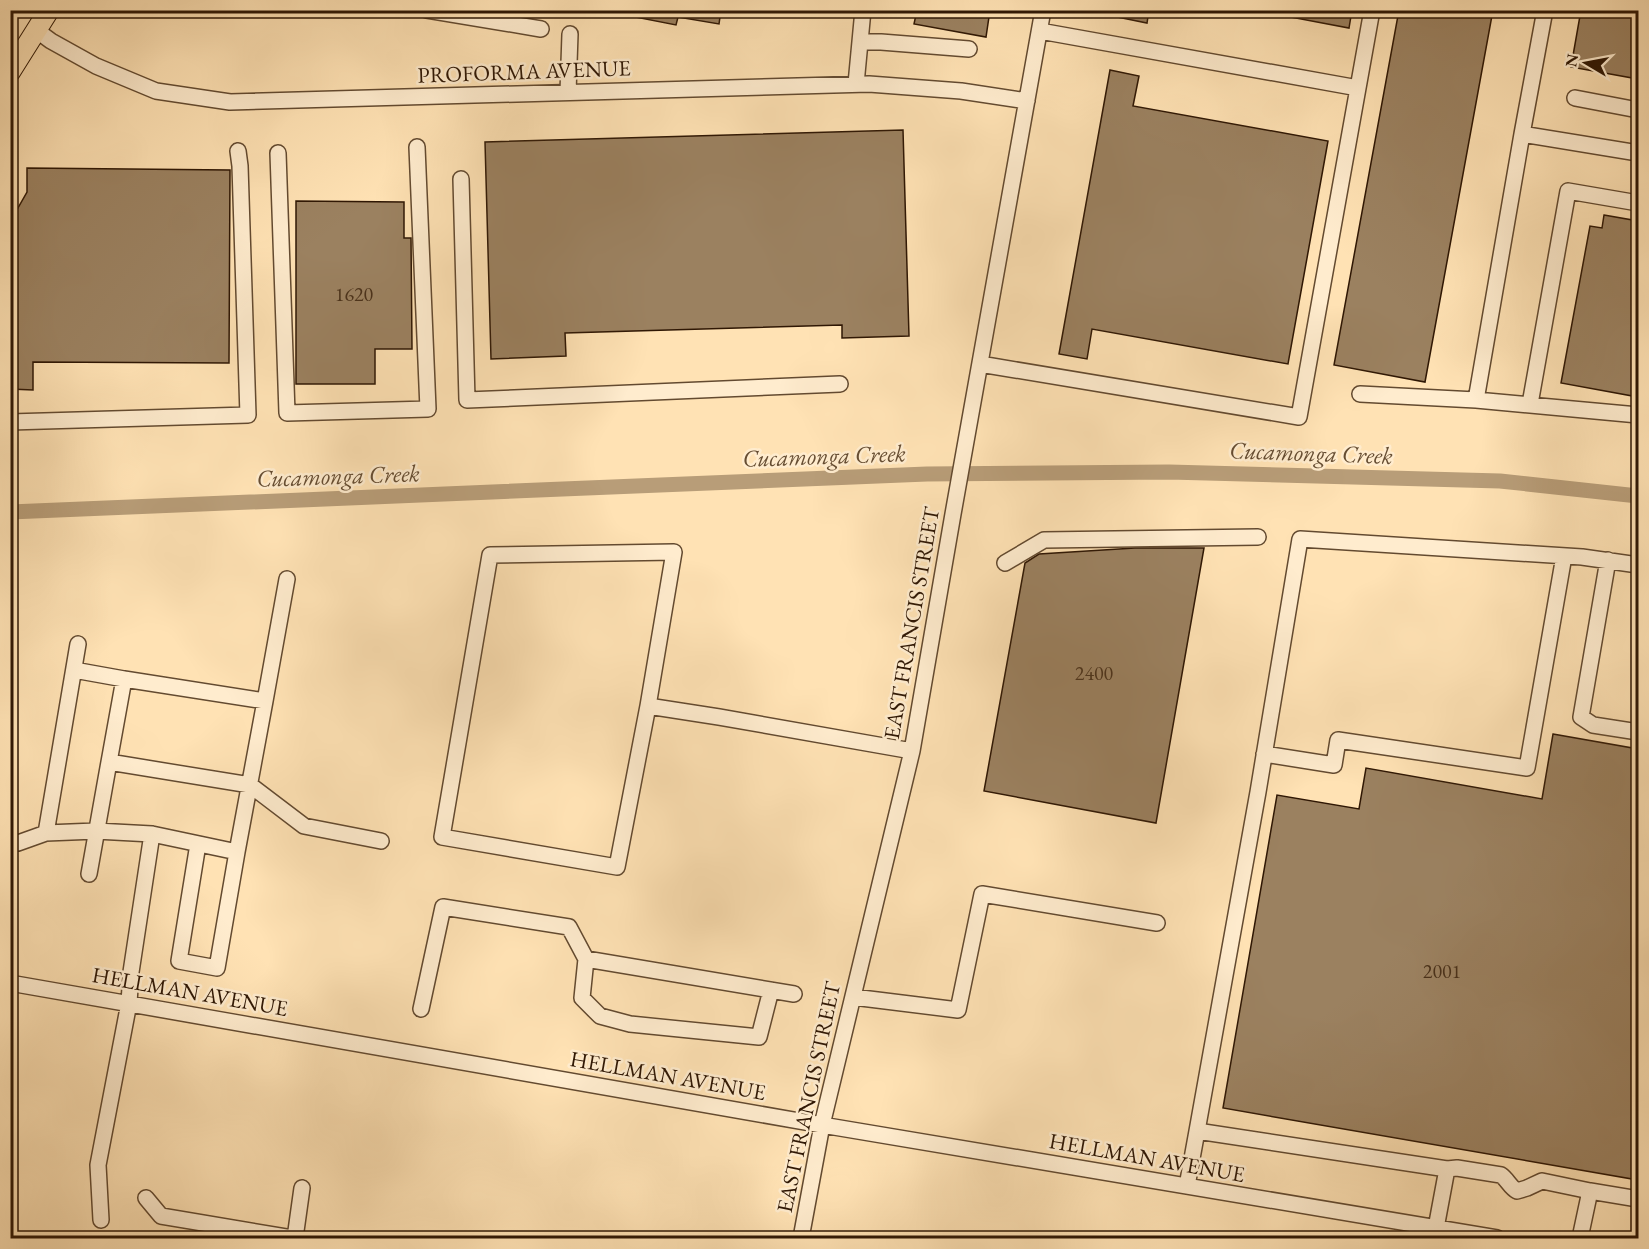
<svg xmlns="http://www.w3.org/2000/svg" width="1649" height="1249" font-family="'EB Garamond',serif">
<rect width="100%" height="100%" fill="#ffe2b4"/>
<filter id="stains"><feTurbulence type="fractalNoise" baseFrequency=".00333" numOctaves="4"/><feColorMatrix values="0 0 0 0 .2 0 0 0 0 .09 0 0 0 0 .02 0 0 0 .5 -.17"/></filter>
<radialGradient id="worn" r=".72"><stop offset=".6" stop-color="#630" stop-opacity="0"/><stop offset="1" stop-color="#630" stop-opacity=".3"/></radialGradient>
<g fill="none" stroke-linecap="round" stroke-linejoin="round">
<path stroke="#b89d78" stroke-width="15" d="M10,512L927,474L1169,472L1500,481L1638,496"/>
</g>
<path fill="#9b8160" stroke="#2f1704" stroke-width="1.5" d="M631,10H721L719,24L678,17L676,25L630,16Z
M917,10H990L986,37L914,24Z
M1113,10H1149L1147,23L1112,16Z
M1286,10H1352L1349,28L1285,16Z
M1399,10H1493L1425,382L1334,365Z
M1581,10H1638V79L1571,67Z
M1110,70L1139,76L1133,106L1328,141L1288,364L1092,329L1087,359L1059,354Z
M903,130L909,336L842,338V325L565,333L566,356L491,359L485,142Z
M27,168L230,170L229,363L33,362V390L10,389V222L27,192Z
M296,201L404,202V238H411L412,349H375V384H296Z
M1604,215L1638,221V397L1561,383L1590,226L1602,228Z
M1135,548H1204L1156,823L984,791L1025,563L1039,554Z
M1553,734L1638,749V1180L1223,1108L1277,795L1359,809L1366,768L1542,799Z"/>
<g fill="none" stroke-linecap="round" stroke-linejoin="round">
<defs>
<path id="minor" d="M427,10L541,29
M36,30L51,41L96,66L156,91L230,102L869,84L961,91L1027,101
M1040,31L1358,88
M860,42H881L969,49
M856,84L863,10
M568,92L570,34
M1575,98L1638,110
M1522,134L1545,10
M278,153L287,413L428,409L417,147
M461,179L467,400L840,384
M980,364L1299,417L1372,10
M1360,394L1476,400L1522,134L1638,153
M1476,400L1638,415
M1530,404L1568,191L1638,203
M10,422L248,415L240,166L238,151
M1608,560L1581,717L1593,725L1638,732
M1005,563L1044,540L1258,537
M78,644L46,833L96,831L152,834L237,852L217,968L179,961L198,844
M74,670L124,679L109,762
M124,679L265,701L287,579
M648,706L617,867L442,837L490,555L674,552L648,706L719,717L912,751
M1264,754L1334,765L1338,740L1527,768L1564,556
M10,842L18,843L46,833
M237,852L265,701
M89,874L109,762L250,785L304,826L381,841
M586,959L794,994
M10,983L822,1125L1497,1238
M853,997L958,1010L982,894L1157,923
M421,1009L443,907L569,927L586,959L582,998L600,1016L630,1024L759,1037L771,990
M1447,1169L1457,1168L1501,1175C1507,1179 1510,1187 1517,1191L1527,1188L1542,1181L1590,1191
M1187,1186L1197,1131
M146,1198L161,1216L292,1238
M101,1220L98,1165L129,1003L131,972L152,834
M1436,1228L1447,1169L1197,1131L1258,792L1300,539L1582,557L1638,565
M295,1238L302,1188
M801,1238L822,1125L912,751L953,514L1043,10
M1580,1238L1590,1191L1638,1199"/>
<path id="major" d="M10,72L49,10"/>
</defs>
<use href="#minor" stroke="#634a30" stroke-width="18"/>
<use href="#major" stroke="#2f1704" stroke-width="22"/>
<use href="#minor" stroke="#ffecce" stroke-width="15"/>
<use href="#major" stroke="#ffe2b4" stroke-width="20"/>
</g>
<g text-anchor="middle" stroke-width="5" stroke-linejoin="round" paint-order="stroke">
<g font-size="20" fill="#4a321b">
<text x="354" y="301">1620</text>
<text x="1094" y="680">2400</text>
<text x="1442" y="978">2001</text>
</g>
<g font-size="22" fill="#2f1704" stroke="#ffecce">
<text transform="translate(524 71) rotate(-2)" y="8">PROFORMA AVENUE</text>
<text transform="translate(911 623) rotate(-80)" y="8">EAST FRANCIS STREET</text>
<text transform="translate(190 991) rotate(10)" y="8">HELLMAN AVENUE</text>
<text transform="translate(668 1075) rotate(10)" y="8">HELLMAN AVENUE</text>
<text transform="translate(808 1097) rotate(-78)" y="8">EAST FRANCIS STREET</text>
<text transform="translate(1147 1157) rotate(10)" y="8">HELLMAN AVENUE</text>
</g>
<g font-size="24" font-style="italic" fill="#664d32" stroke="#ffecce">
<text transform="translate(1311 453) rotate(2)" y="8">Cucamonga Creek</text>
<text transform="translate(824 456) rotate(-2)" y="8">Cucamonga Creek</text>
<text transform="translate(338 476) rotate(-2)" y="8">Cucamonga Creek</text>
</g>
</g>
<rect width="1649" height="1249" fill="none" stroke="#ffe2b4" stroke-width="36"/>
<rect x="12" y="12" width="1625" height="1225" fill="none" stroke="#2f1704" stroke-width="3"/>
<rect x="18" y="18" width="1613" height="1213" fill="none" stroke="#2f1704" stroke-width="1.5"/>
<g transform="translate(1586 63) rotate(280)" stroke="#ffecce" stroke-width="4.5" paint-order="stroke">
<path d="M0-4.5L10 22L0 15L-10 22Z" fill="#2f1704"/>
<text y="-9" font-size="16" font-weight="bold" text-anchor="middle" fill="#2f1704">N</text>
</g>
<rect width="100%" height="100%" filter="url(#stains)"/>
<rect width="100%" height="100%" fill="url(#worn)"/>
</svg>
